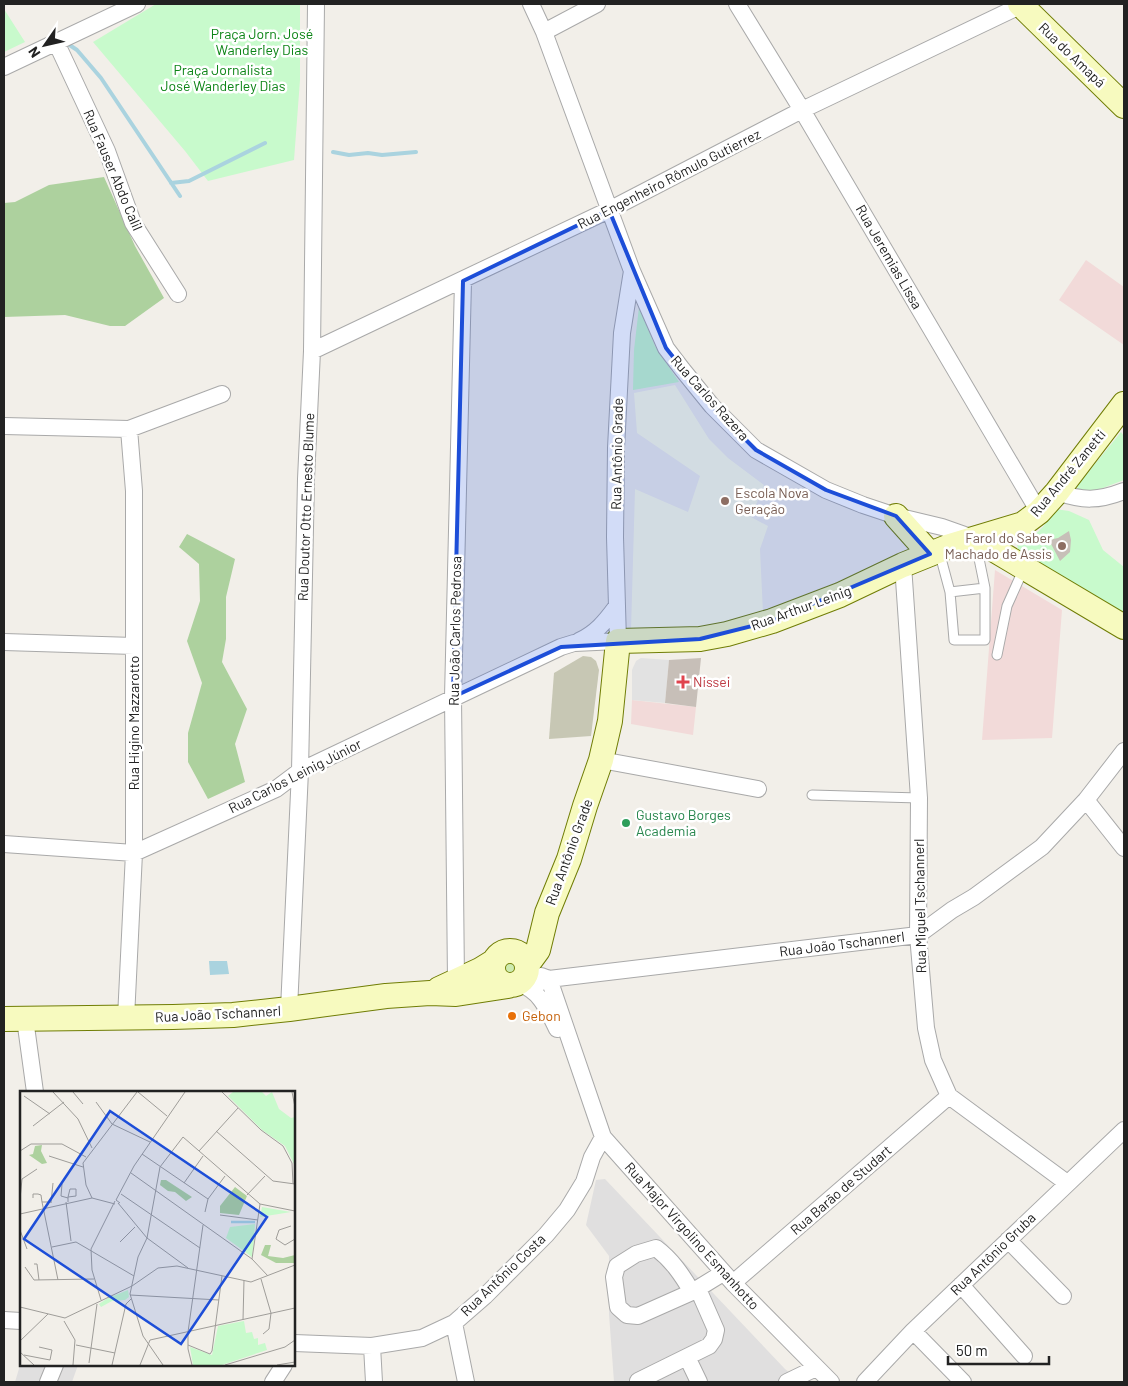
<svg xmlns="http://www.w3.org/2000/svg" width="1128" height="1386" font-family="Barlow,sans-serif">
<rect width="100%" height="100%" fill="#f2efe9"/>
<path fill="#e0dfdf" d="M605,1179L785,1369L802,1382H614L609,1314V1256L586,1225L596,1180Z
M21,1362V1365H78L72,1382H15Z"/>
<path fill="#f2dad9" d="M1086,260L1124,287V345L1059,300Z
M995,570L1062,610L1052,738L982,740Z
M632,700L696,707L693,735L631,724Z"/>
<path fill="#ffffe5" d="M675,385L709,439L728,458L764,485L751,517L768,526L760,549L763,613L715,627L631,630L635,489L688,512L700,476L637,433L634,393Z"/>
<path fill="#c7c7b4" d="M583,656L591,657L596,661L599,670L591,736L549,739L554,673Z"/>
<path fill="#cdebb0" d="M501 968a8 8 0 1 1 16 0a8 8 0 1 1-16 0Z"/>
<path fill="#add19e" d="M104,177L135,246L164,298L125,326H110L65,315L4,317V203L15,202L49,185Z
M187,534L235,559L226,597V639L222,662L247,709L235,744L245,782L208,799L188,762V733L202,683L187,641L200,601L199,564L179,547Z"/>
<path fill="#c8facc" d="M156,4H300V80L294,160L208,181L185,151L93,42Z
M4,9L25,42L4,52Z
M639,307L655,346L679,382L633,390L634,350Z
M1121,432L1124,436V480L1087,494L1078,493L1077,486Z
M1055,509L1069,511L1089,520L1103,550L1124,567V617L1018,550L1017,543C1022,538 1024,538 1031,536C1042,532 1049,518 1055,509Z"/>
<path fill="#e2e2e2" d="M641,658L669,660L665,703L632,700V670L636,661Z"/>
<path fill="#aad3df" d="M209,961H227L229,974L210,975Z"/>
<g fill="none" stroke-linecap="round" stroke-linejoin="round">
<path stroke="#aad3df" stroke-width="4" d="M65,42L77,50L101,78L180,196
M333,152L349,155L368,153L382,155L416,152
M171,183L189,181L265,143"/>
</g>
<path fill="#c7bfb8" d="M1069,531L1071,540L1070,552L1060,561L1049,540L1058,538Z
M701,658L696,707L665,703L669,660Z"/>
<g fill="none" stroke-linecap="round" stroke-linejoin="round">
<defs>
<path id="lane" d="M939,551L950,592L985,588L976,544
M950,592L954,640H985V588
M997,655L1007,606L1024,568
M812,795L919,798"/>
<path id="street" d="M531,4L544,32L632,271L666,348L682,369L712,406L756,450L826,490L863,505L896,516L942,527L976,539
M737,4L802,110L1039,512
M544,32L597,4
M56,42L107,151L133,223L178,294
M4,67L137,4
M312,351L609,210L802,110L1024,4
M4,426L129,429L222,394
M1057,492C1083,501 1098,501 1124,491
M903,565L919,798L918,935L926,1028L933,1060L949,1096L1067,1183
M579,641C596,633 605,622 616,607
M4,642L134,646
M601,760L758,789
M1086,800L1124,848
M4,844L134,853L276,789L300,771L561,647L574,643L618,641L615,537L616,448L622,333L632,271
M541,976L549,979L603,1137L733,1283L831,1382
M456,981L453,697L463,281
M520,985C540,989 549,1013 557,1029
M528,987L549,979L918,935L952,910L974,897L1042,847L1086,800L1124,751
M289,1009L300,771L306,479L312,351L316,4
M126,1018L134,853V491L129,429
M25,1019L35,1092
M1008,1240L1063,1296
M733,1283L949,1096
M961,1285L1024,1356
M692,1292C682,1275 672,1260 656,1248L636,1254L617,1266L614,1277L618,1307L627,1315L638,1316L692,1292L723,1273
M4,1320L21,1321
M454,1323L466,1382
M913,1331L963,1382
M294,1343L372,1346L422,1338L454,1323L485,1296L546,1235L567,1210L584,1182L592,1157L603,1137
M372,1346L374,1382
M687,1357L699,1382
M638,1381L709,1346L714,1339L716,1330L698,1289
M48,1382L55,1365
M273,1382L284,1365
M787,1382L816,1368
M865,1382L913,1331L1124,1130"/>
<path id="secondary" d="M1020,4L1124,106
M896,516L930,554
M976,539L1124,627
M493 968a17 17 0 1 1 34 0a17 17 0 1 1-34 0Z
M527,965L538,950L547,913L569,859L585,806L601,760L610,721L618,641L700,639L727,634L772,621L840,595L903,565L950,546L1023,524L1039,512L1057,492L1124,404
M439,989L480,970L493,962
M4,1019L173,1017L233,1015L289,1009L386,996L430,993L456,994L508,986"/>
</defs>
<use href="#lane" stroke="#a9a9a9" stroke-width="11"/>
<use href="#street" stroke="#a9a9a9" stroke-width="18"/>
<use href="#secondary" stroke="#707d05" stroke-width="26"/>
<use href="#lane" stroke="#fff" stroke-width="9"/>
<use href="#street" stroke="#fff" stroke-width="16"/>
<use href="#secondary" stroke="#f7fabf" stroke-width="24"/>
</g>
<path fill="#1d4ed8" fill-opacity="0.2" stroke="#1d4ed8" stroke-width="4" stroke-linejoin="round" d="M609,210L666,348L712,406L756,450L826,490L896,516L930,554L772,621L700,639L561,647L453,697L463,281Z"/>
<g fill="#8d6e63" stroke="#fff" stroke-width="2">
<circle cx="725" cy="501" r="5"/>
<circle cx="1062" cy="546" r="5"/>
</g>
<path fill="#e0444e" stroke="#fff" stroke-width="2" d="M680.5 674.5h5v5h5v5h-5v5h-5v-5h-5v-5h5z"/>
<circle fill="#2e9e5b" stroke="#fff" stroke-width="2" cx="626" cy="823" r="5"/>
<circle fill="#e8710a" stroke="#fff" stroke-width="2" cx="512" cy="1016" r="5"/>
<g text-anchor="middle" stroke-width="5" stroke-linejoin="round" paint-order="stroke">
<g font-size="14" fill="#0c8416" stroke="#fff">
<text x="262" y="39">Praça Jorn. José<tspan x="262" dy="16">Wanderley Dias</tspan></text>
<text x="223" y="75">Praça Jornalista<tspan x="223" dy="16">José Wanderley Dias</tspan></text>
</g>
<g font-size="14" fill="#222" stroke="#fff">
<text transform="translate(1072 55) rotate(44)" y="5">Rua do Amapá</text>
<text transform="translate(113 170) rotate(67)" y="5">Rua Fauser Abdo Calil</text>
<text transform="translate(669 179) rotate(-27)" y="5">Rua Engenheiro Rômulo Gutierrez</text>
<text transform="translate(889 257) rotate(60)" y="5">Rua Jeremias Lissa</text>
<text transform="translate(710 398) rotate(48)" y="5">Rua Carlos Razera</text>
<text transform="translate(617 454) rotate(-89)" y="5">Rua Antônio Grade</text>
<text transform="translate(1068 473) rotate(-50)" y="5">Rua André Zanetti</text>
<text transform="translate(306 507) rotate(-88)" y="5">Rua Doutor Otto Ernesto Blume</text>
<text transform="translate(801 608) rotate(-20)" y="5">Rua Arthur Leinig</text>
<text transform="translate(455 631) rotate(-89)" y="5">Rua João Carlos Pedrosa</text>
<text transform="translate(134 723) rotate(-90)" y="5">Rua Higino Mazzarotto</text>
<text transform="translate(295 776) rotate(-27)" y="5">Rua Carlos Leinig Júnior</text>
<text transform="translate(569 852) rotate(-70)" y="5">Rua Antônio Grade</text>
<text transform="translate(920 906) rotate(-91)" y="5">Rua Miguel Tschannerl</text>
<text transform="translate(842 944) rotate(-7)" y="5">Rua João Tschannerl</text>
<text transform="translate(218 1014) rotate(-3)" y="5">Rua João Tschannerl</text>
<text transform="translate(841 1190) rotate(-41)" y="5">Rua Barão de Studart</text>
<text transform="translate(692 1236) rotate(48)" y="5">Rua Major Virgolino Esmanhotto</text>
<text transform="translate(993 1254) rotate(-44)" y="5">Rua Antônio Gruba</text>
<text transform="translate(503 1275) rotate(-44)" y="5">Rua Antônio Costa</text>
</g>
<g font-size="14" fill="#785e54" stroke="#fff" text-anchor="start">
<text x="735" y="498">Escola Nova<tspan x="735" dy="16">Geração</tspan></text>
<text x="1052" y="543" text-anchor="end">Farol do Saber<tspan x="1052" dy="16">Machado de Assis</tspan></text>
</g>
<g font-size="14" fill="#be3a42" stroke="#fff" text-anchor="start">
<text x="693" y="687">Nissei</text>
</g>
<g font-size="14" fill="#27864d" stroke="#fff" text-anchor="start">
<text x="636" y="820">Gustavo Borges<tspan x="636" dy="16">Academia</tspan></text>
</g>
<g font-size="14" fill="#c56008" stroke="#fff" text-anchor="start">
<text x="522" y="1021">Gebon</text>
</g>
</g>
<g transform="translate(20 1091)">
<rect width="275" height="275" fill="#f2efe9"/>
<path d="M22,54L21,60L27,72L22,73L9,64L13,63L15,55ZM141,89H146L172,106L166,110L155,101L148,100L140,94ZM215,96L227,105L219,124L200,122V115ZM245,154H251L248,165L263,167L275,164V172H256L241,164Z" fill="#add19e"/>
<path d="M213,1H242L246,5L252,1L259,18L271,27L275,26V84L274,73L265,55L242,39L208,5ZM242,116L271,121L240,126ZM235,133L234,149L232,166L206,147L210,136ZM108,199L109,206L105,209L92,210L81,216L79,213L88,207ZM224,230L226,242L232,241L234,248L238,247V254L245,252L247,259L202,274H173L170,256L192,264L198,235Z" fill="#c8facc"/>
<path fill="none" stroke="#aad3df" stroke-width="2.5" d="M211,131H235"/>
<path fill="none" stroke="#9f9d99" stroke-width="1" d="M33,1L58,28L72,57M53,1L63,13M118,1L147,25M202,1L241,39L263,55L272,72L273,93M272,1L275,16M4,5L30,23M76,11L92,33L130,51M13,35L44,11M196,40L253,90L275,93M0,60L11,53H42L66,66M179,60L218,17M122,63L188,108M29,65L63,76M111,82L232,168L248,185M164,92L183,65M42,93L41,105L48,107M101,103L180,157M227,104L245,85M13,107V103H18L21,104L22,111H31M72,107L66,94L63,72L117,1M0,108L2,88L17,78M22,111L38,189M46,111L51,150M48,111V106L50,98H56V105L48,106M31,112L33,92M98,112L127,147L118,166L110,203L123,245L143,274M100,112L96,109L114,75L165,1M185,121L188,108L205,85M0,123L72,107L95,113M200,124L238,129M271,135L259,139L256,148L265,154L275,148M0,139L7,158M100,151L115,136M32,156L56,151L114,185M232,168L240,113M14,173H17L19,189M5,176L14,189L74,188M168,177L127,147L140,76L163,46L240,113L275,120M241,188L251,222L249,238L243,243M110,204L199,209M81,209L72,179L71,158L95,110M0,216L45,227M45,227L112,195L138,177L157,175L231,191L275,174M223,229L224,189M44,230L55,249L53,274M0,250L28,223M56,254L95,262M168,254L190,263L192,260L202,185M0,261L14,274M4,264L30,269L32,259L19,256M69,272L77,213M92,274L106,213L111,208M120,274L130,249L275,217M172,274L168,258V241L183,134M205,274L265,256L275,249M257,274L275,271"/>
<path fill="#1d4ed8" fill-opacity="0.15" stroke="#1d4ed8" stroke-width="2.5" d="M90,20L247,126L161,253L4,148Z"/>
<rect width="275" height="275" fill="none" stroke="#222" stroke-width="2.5"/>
</g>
<rect width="1128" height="1386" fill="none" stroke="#222222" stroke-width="10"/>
<g transform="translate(45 45) rotate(236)" stroke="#ffffff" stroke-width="4" paint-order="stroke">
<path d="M0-4L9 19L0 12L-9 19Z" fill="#222222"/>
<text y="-8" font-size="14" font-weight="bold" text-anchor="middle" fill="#222222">N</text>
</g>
<path d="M948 1356v8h101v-8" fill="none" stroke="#222222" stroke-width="2.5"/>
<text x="956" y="1356" font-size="15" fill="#222222" stroke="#ffffff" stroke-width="4" paint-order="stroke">50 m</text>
</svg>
